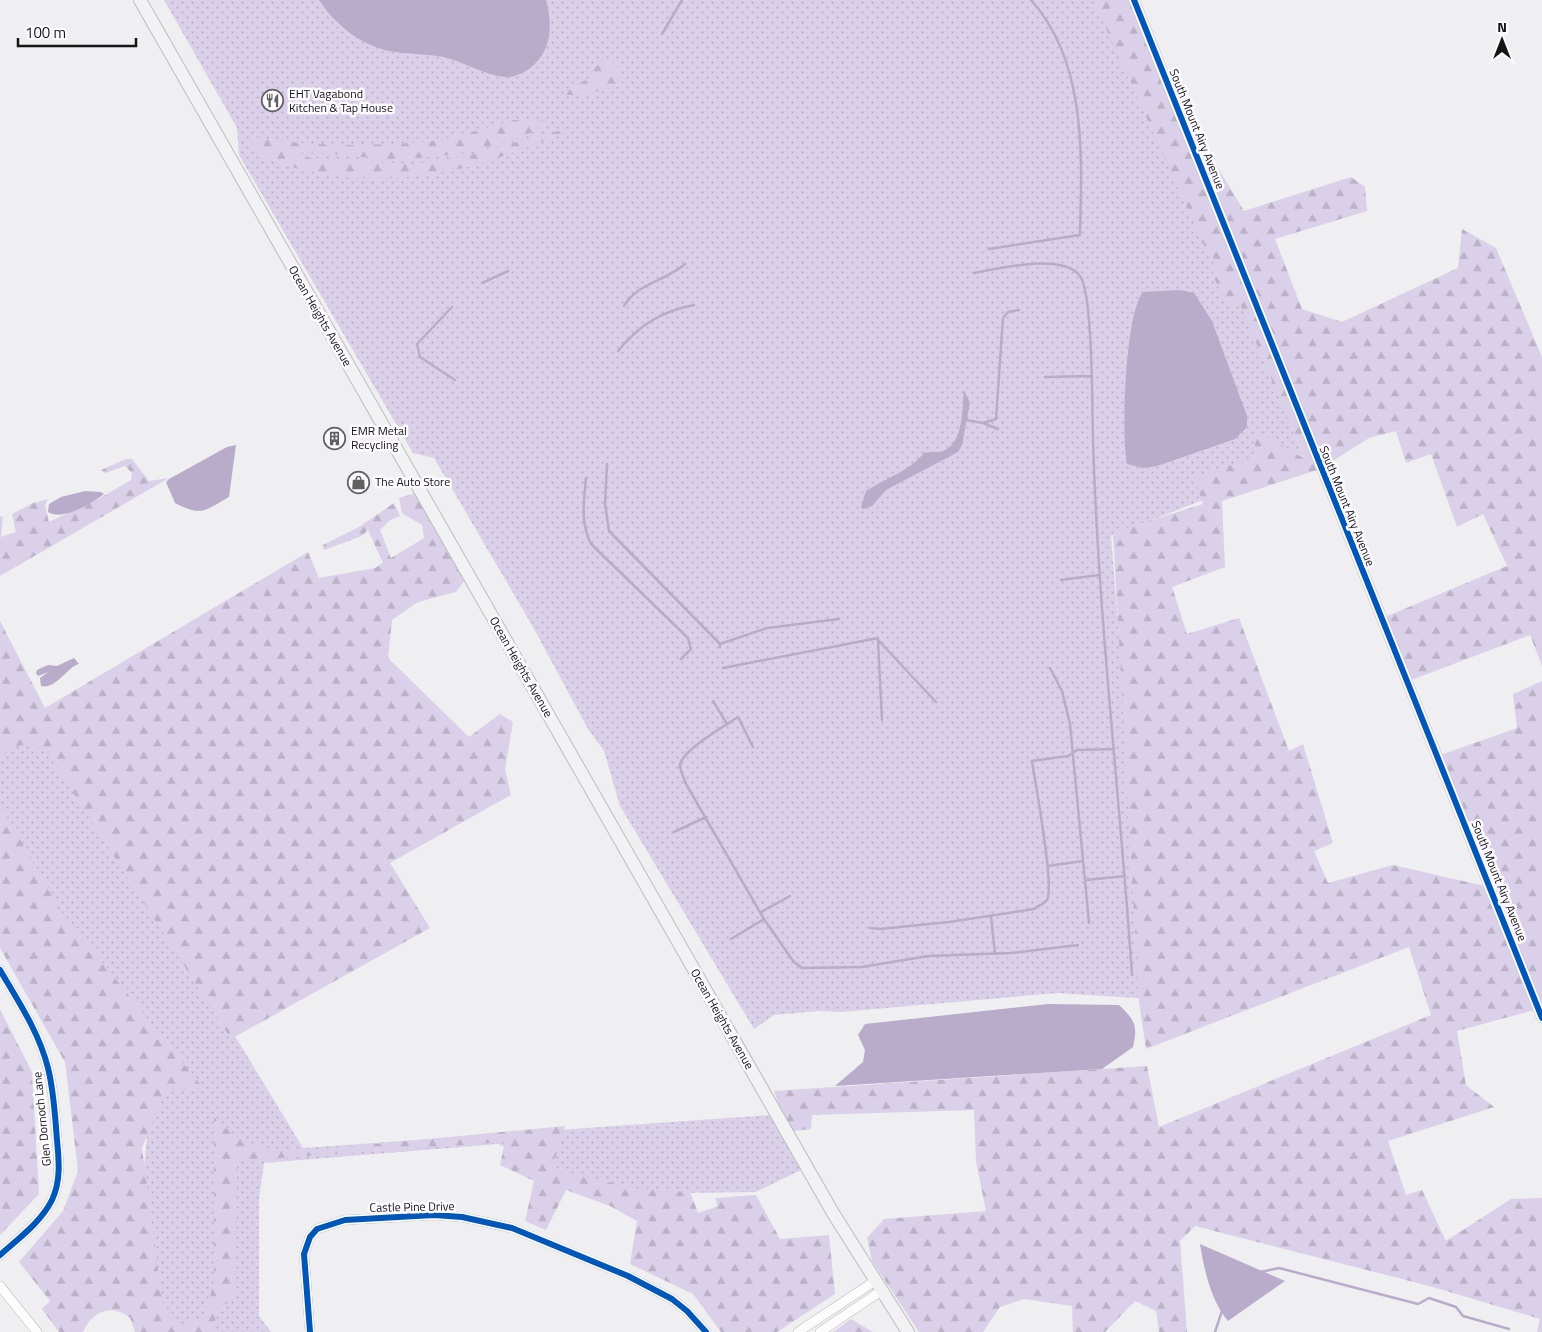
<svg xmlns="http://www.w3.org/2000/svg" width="1542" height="1332" font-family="'Titillium Web',sans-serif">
<defs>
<pattern id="grass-dots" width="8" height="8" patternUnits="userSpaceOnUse" patternTransform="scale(1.25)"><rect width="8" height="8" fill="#dbd0e9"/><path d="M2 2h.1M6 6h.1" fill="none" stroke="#bbb2c7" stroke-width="1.8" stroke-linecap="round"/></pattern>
<pattern id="forest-firs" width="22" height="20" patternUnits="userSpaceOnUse" patternTransform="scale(1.25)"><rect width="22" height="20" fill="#dbd0e9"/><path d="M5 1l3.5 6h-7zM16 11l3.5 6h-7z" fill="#bbb2c7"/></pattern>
</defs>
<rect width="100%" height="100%" fill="#efeef0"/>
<path fill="url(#grass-dots)" d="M164,0H1120L1305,460L1111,536L1148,997L1135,998L1057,993L841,1012L819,1011L774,1015L754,1029L620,806L604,751L588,729L533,627L434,458L413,453L239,155L237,128Z
M37,710L303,1148L771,1115L801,1170L756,1192L603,1194L498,1144L264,1163L259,1199V1316L271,1332H157L137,1238L147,1136L172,1065L0,842V731Z"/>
<path fill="url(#forest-firs)" d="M1093,0H1133L1166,83L1244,211L1351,177L1365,187L1367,211L1275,239L1302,309L1342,322L1458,268L1462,229L1496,248L1542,357V666L1530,635L1406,682L1380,619L1507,566L1483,514L1457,527L1431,454L1406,463L1396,431L1369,438L1320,469L1222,501L1225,567L1172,587L1187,634L1239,618L1289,751L1303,744L1333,843L1314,851L1328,883L1393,865L1489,887L1435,757L1517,728L1513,694L1542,681V1008L1457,1031L1466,1085L1494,1107L1388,1141L1406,1195L1422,1190L1446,1241L1511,1199L1542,1198V1332H1537L1540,1319L1433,1287L1195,1226L1180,1241L1187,1332H1159L1156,1311L1135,1301L1105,1332H1073L1072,1306L1024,1299L1000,1307L983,1332H919L872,1261L867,1238L884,1219L986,1211L976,1161L974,1110L812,1115L811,1129L793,1131L780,1108L774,1091L1147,1066L1159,1127L1431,1015L1409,947L1146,1049L1139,1002L1113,532L1203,504L1194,477L1253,458L1257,431L1305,459L1240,304H1227L1213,276L1214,258L1206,249Z
M611,60L621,70L622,85L585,95H566L565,90L588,79L600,61Z
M513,120L551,121C517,147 435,160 392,159C359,159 325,150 292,153L308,158L413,164L465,156L566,129L565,132C537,143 508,156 479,164C404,185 321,185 251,151L252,137C310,147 380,147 439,140C463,137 489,126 513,120Z
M126,459H132L149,481L169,478L0,576V517L3,516L1,537L16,532L12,514L33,503L48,499L45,506L49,522L100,498L131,480L132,473L125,466L105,473L101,470Z
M416,493L465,580L456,592L418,602L392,620L388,658L469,737L500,714L513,722L505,769L511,795L390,863L430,928L231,1039L46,750L21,745L0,756V621L45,708L308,552L319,578L375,568L383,563L368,530L362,536L324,550L323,545L359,527L394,503L400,516L390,520L380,530L391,558L424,538L422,525L402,513L399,498Z
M0,805L62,912L203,1088L165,1092L142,1148L162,1301L182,1326L205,1316L214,1281V1117C244,1148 260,1149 301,1151L565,1126L552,1169L638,1189L690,1192L698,1213L718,1206L715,1198L756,1195L780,1239L829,1235L835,1294L777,1332H721L693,1294L630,1264L637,1221L610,1206L566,1190L546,1230L525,1221L534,1181L500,1165L505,1142L237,1161L235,1300L223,1305L211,1328L213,1332H135L130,1318C112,1303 92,1311 83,1332H59L42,1309L50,1301L19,1262L63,1211L78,1171L65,1062L0,948Z
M0,1009L32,1072L39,1194L0,1235Z
M851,1319L873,1332H833Z"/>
<path fill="#b9abca" d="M319,0H546C553,25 552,52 529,69C523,73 513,78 505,77C483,75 465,62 444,57C427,54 411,54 395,52C363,47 336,26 319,0Z
M1181,290L1194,293L1212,321L1247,416V427L1235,439L1157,466L1143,468L1127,464C1121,435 1125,314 1143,292Z
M964,390L970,403L962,445L958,452L886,490L872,506L863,509L861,507L866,491C886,478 908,472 924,453C930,451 937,453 943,451C964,443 962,408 964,390Z
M236,445L229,497C206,509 204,518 175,503L166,482L169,479L227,447Z
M85,491L101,492L104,494C91,504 63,521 48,512L49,504L61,497Z
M74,658L79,664C68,666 56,690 41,686L40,678L48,672L38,676L36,673L37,670L48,665L57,666Z
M1048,1004L1119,1005C1135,1020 1138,1026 1133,1047L1102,1069L835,1086L863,1062L865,1050L858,1035L865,1024Z
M1200,1244L1285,1281L1228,1321C1211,1301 1204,1269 1200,1244Z"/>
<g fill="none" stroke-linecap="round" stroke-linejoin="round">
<path stroke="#b9abca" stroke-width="2.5" d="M662,34L682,0
M989,249L1080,235C1082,157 1087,62 1031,0
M974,273C999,268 1063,253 1080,276C1093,293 1092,411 1093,438C1098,617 1120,796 1132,975
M482,283L508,271
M624,306C637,283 666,281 685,264
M452,307L417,344L420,357L455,380
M618,351C639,325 662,311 694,305
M1045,377L1092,376
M966,420L983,423L996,419L1003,318L1008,312L1019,310
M983,423L998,429
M607,464L605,504L609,531L720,644
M586,478C584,501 580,522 591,544L688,638L691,649L681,659
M1061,580L1099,575
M878,640L936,702
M878,641L882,720
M720,647V644L767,628L839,619
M723,668L878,638
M1050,668L1062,691L1070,724L1089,923
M713,701L727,724
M753,747L738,717C725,726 682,750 680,765C680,771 684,778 686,784L764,919L793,961L802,968L862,967L928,956L1011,953L1078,945
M674,832L706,817
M1048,866L1083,861
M1086,880L1125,876
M761,912L790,896
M991,916L995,954
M870,928L880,929L949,922L1034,909C1038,906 1044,904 1047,900C1055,887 1035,782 1032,761L1068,756L1077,750L1114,749
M731,939L764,919
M1261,1272L1279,1268L1418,1304L1429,1298L1456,1307L1463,1316L1509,1329
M1215,1332L1222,1311"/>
<defs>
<path id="minor" d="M0,970C18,1001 39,1032 48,1068C54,1092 55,1116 57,1140C59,1160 61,1181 52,1200C41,1222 19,1238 0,1255
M0,1286L37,1332
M310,1332L304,1254L310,1237L317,1229L345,1220L434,1215L462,1217L512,1228L628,1276L672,1299L687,1311L706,1332
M798,1332L875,1281
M820,1332L881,1291"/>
<path id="tertiary" d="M1134,0L1542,1018"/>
<path id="secondary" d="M140,0L833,1213L908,1332"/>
</defs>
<use href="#minor" stroke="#bebdbe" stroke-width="10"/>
<use href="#tertiary" stroke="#bebdbe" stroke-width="11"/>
<use href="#secondary" stroke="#bebdbe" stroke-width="14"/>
<use href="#minor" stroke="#fdfcfd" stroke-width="9"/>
<use href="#tertiary" stroke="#fdfcfd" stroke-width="10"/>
<use href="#secondary" stroke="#f2f1f3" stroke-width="12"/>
<defs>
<path id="cycleway" d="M1134,0L1542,1018
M0,970C18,1001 39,1032 48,1068C54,1092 55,1116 57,1140C59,1160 61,1181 52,1200C41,1222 19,1238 0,1255
M310,1332L304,1254L310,1237L317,1229L345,1220L434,1215L462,1217L512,1228L628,1276L672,1299L687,1311L706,1332"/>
</defs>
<use href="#cycleway" stroke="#fcfafe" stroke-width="9"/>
<use href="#cycleway" stroke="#0057b8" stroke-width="6"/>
</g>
<defs>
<symbol id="restaurant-ring" viewBox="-11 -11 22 22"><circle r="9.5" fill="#fcfafe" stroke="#616162" stroke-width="1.5"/><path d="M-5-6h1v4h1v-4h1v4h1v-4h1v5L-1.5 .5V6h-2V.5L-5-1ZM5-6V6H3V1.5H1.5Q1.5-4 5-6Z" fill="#616162"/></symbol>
<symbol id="building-ring" viewBox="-11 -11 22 22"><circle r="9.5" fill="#fcfafe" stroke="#616162" stroke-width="1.5"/><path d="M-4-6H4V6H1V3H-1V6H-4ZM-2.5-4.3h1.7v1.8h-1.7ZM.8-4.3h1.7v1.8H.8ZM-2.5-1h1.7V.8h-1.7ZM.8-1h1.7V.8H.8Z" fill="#616162"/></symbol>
<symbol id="shop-ring" viewBox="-11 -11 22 22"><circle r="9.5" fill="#fcfafe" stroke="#616162" stroke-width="1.5"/><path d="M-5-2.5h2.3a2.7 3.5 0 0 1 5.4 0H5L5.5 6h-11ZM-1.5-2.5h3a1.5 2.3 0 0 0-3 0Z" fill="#616162"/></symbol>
</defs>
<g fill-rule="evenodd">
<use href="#restaurant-ring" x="260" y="88" width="25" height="25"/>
<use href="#building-ring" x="322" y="426" width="25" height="25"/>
<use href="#shop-ring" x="346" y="470" width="25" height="25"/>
</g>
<g text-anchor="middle" stroke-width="5" stroke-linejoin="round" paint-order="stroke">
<g font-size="12" fill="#151516" stroke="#fcfafe" text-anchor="start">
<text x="289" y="98">EHT Vagabond<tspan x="289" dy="14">Kitchen &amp; Tap House</tspan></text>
<text x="351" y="435">EMR Metal<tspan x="351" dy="14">Recycling</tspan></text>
<text x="375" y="486">The Auto Store</text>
</g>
<g font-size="12" fill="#151516" stroke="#fcfafe">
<text transform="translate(1197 129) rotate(68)" y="4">South Mount Airy Avenue</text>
<text transform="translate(320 316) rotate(60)" y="4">Ocean Heights Avenue</text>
<text transform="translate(1347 506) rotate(68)" y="4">South Mount Airy Avenue</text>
<text transform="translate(521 667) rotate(60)" y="4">Ocean Heights Avenue</text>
<text transform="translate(1499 881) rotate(68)" y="4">South Mount Airy Avenue</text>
<text transform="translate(722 1019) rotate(60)" y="4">Ocean Heights Avenue</text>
<text transform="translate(42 1119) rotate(-96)" y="4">Glen Dornoch Lane</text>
<text transform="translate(412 1207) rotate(-1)" y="4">Castle Pine Drive</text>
</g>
</g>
<g transform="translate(1502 40)" stroke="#fcfafe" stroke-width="4" paint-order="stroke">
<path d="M0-4L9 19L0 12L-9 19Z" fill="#151516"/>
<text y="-8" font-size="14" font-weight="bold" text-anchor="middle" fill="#151516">N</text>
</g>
<path d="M18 38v8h118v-8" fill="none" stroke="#151516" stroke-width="2.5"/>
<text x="25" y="38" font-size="15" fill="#151516" stroke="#fcfafe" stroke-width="4" paint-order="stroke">100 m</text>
</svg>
